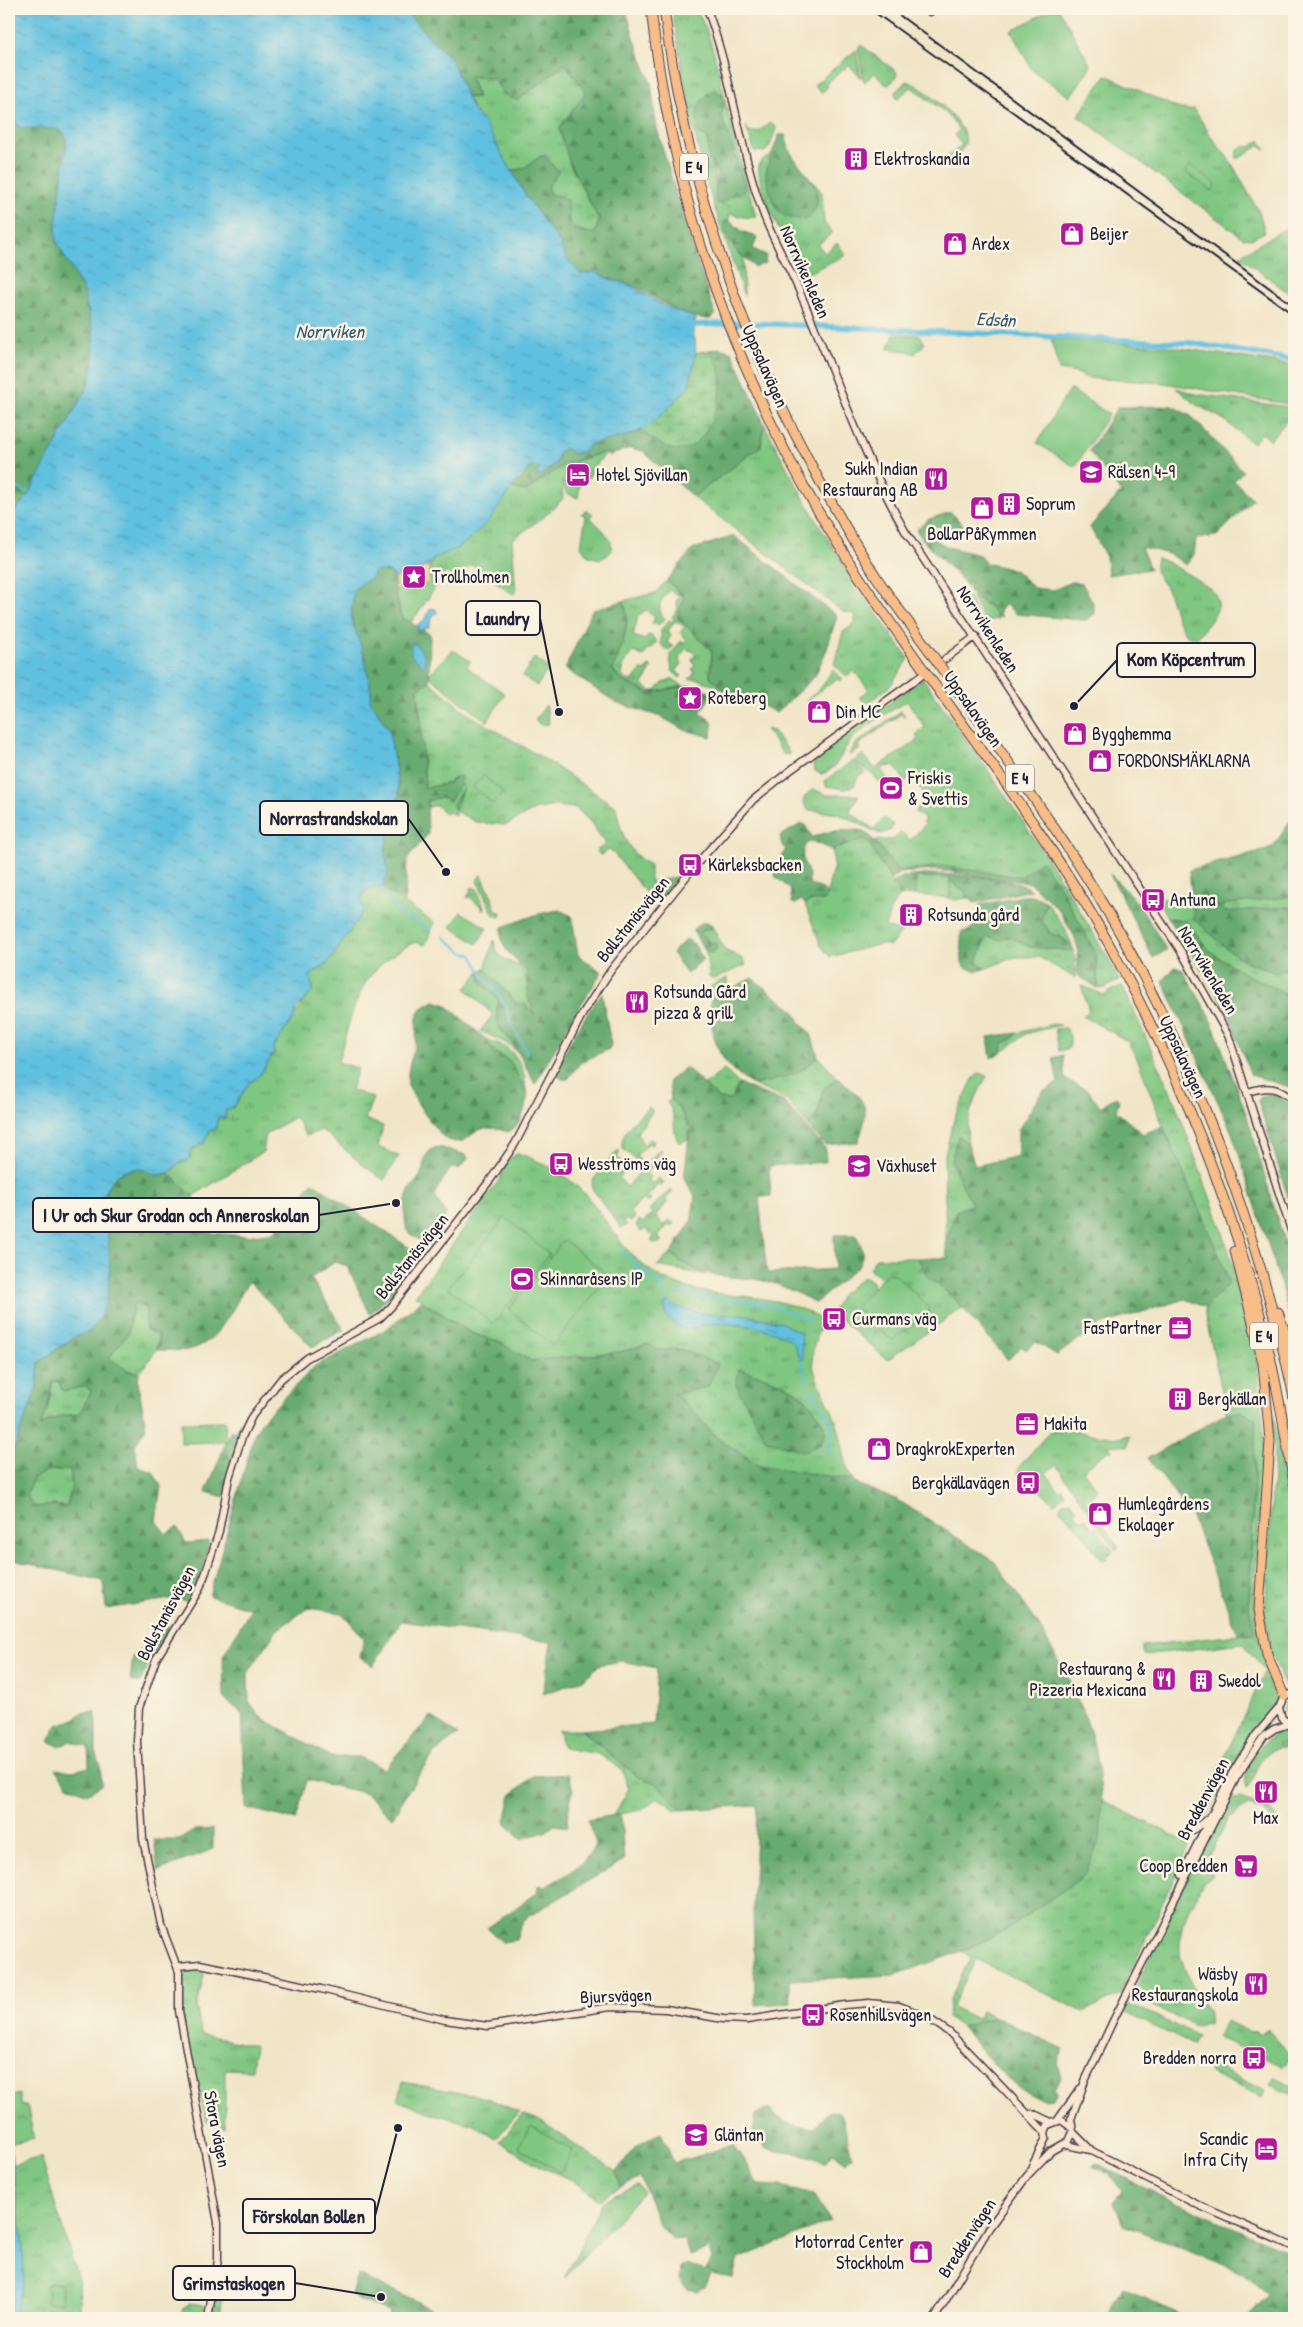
<svg xmlns="http://www.w3.org/2000/svg" width="1303" height="2327" font-family="'Patrick Hand',sans-serif">
<defs>
<pattern id="grass-tufts" width="24" height="20" patternUnits="userSpaceOnUse" patternTransform="scale(1.25)"><rect width="24" height="20" fill="#7fc681"/><path d="M3 7l-1-3M5 7V3M7 7l1-3M15 17l-1-3M17 17v-4M19 17l1-3" fill="none" stroke="#68a06b"/></pattern>
<pattern id="forest-firs" width="22" height="20" patternUnits="userSpaceOnUse" patternTransform="scale(1.25)"><rect width="22" height="20" fill="#67ab6f"/><path d="M5 1l3.5 6h-7zM16 11l3.5 6h-7z" fill="#548b5c"/></pattern>
<pattern id="wetland-marsh" width="20" height="14" patternUnits="userSpaceOnUse" patternTransform="scale(1.25)"><rect width="20" height="14" fill="#7fc681"/><path d="M1 5h8M5 5V1M11 12h8M15 12V8" fill="none" stroke="#68a06b"/></pattern>
<pattern id="sand-dots" width="8" height="8" patternUnits="userSpaceOnUse" patternTransform="scale(1.25)"><rect width="8" height="8" fill="#eeda9e"/><path d="M2 2h.1M6 6h.1" fill="none" stroke="#ccbb89" stroke-width="1.8" stroke-linecap="round"/></pattern>
<pattern id="water-ripples" width="26" height="14" patternUnits="userSpaceOnUse" patternTransform="scale(1.25)"><rect width="26" height="14" fill="#60c0df"/><path d="M2 4q2-2 4 0t4 0M15 11q2-2 4 0t4 0" fill="none" stroke="#4f9cb6"/></pattern>
</defs>
<rect width="100%" height="100%" fill="#fcf5e5"/>
<filter id="ink" filterUnits="userSpaceOnUse"><feTurbulence type="fractalNoise" baseFrequency=".02" numOctaves="2"/><feDisplacementMap in="SourceGraphic" scale="10" xChannelSelector="R" yChannelSelector="G"/><feConvolveMatrix kernelMatrix="1 2 1 2 8 2 1 2 1" color-interpolation-filters="sRGB"/></filter>
<filter id="wash" filterUnits="userSpaceOnUse"><feTurbulence type="fractalNoise" baseFrequency=".0096" numOctaves="4" result="noise"/><feDisplacementMap in="SourceGraphic" scale="20" xChannelSelector="R" yChannelSelector="G"/><feGaussianBlur stdDeviation="1.12" result="paint"/><feColorMatrix in="noise" values="0 0 0 0 0 0 0 0 0 0 0 0 0 0 0 0 0 1.4 0 .05"/><feComposite in="paint" operator="in"/></filter>
<g filter="url(#wash)">
<rect width="100%" height="100%" fill="#f1e5c7"/>
<path fill="url(#grass-tufts)" stroke="#50745e" d="M672,9H696C712,35 717,66 724,96L722,93L696,118L703,135L707,137C708,156 717,171 715,190L727,198L735,195L728,138L721,115L725,101L756,217L749,218L730,214L729,220L724,222L734,249L743,257L744,296L708,188L690,115Z
M861,45L897,72L896,77L889,85L885,84L875,73L864,82L858,48Z
M856,50L861,78L849,65L826,84L828,87L821,93L814,85Z
M565,63L586,93L570,164L599,220L595,233C582,232 574,230 567,219L569,210L551,195L547,188L558,172L545,156H541L523,169L511,170L467,98L478,97L469,75L494,79L503,93L518,100Z
M1106,75L1177,108L1187,110L1194,109L1212,138L1231,162L1259,212L1265,232L1251,239L1243,238L1078,116Z
M907,81C922,85 975,128 964,147C960,154 947,161 940,166V163L962,145L954,135L959,130L946,113L911,87L897,99L895,92Z
M771,122L776,128L770,146L765,152L754,151L746,126L749,132H758Z
M1260,140L1266,151L1260,145L1238,159L1236,156L1238,150L1245,146L1251,147Z
M773,154L766,177L776,209L817,190L810,178L822,192L824,223L833,232L818,245L825,253L837,243L846,255L811,272L803,273L797,268C788,249 755,184 759,166C760,159 768,158 773,154Z
M1292,226L1294,231L1287,235L1294,248V297L1239,256L1288,227Z
M894,334L920,335L925,344L915,354L907,351L888,349Z
M1176,388L1196,394L1294,408V413L1270,440L1262,433L1254,442H1251L1223,419L1195,404Z
M764,423C805,507 854,584 909,659L889,687L866,704L859,697L869,690L854,671L846,676L834,664L843,632L855,623V616L851,613L843,612L693,497L761,446Z
M605,452L610,456L606,454L591,469L594,472L592,474L583,465H575L565,477L573,485L588,471L591,475L588,478L585,477L580,485L578,498L566,493L562,481L563,499L546,515L512,540L516,592L513,594L472,565L451,577L446,572L411,623L401,617L395,590L430,582V565L434,558C475,541 487,523 512,488L526,491L563,465Z
M587,510L593,514L590,517C601,529 627,549 600,559L588,556L581,546L586,515L581,514Z
M1157,558C1165,559 1206,585 1213,591C1215,593 1217,599 1218,602C1220,613 1203,629 1197,638L1186,635L1177,619L1168,591L1155,571Z
M667,580L684,598L695,635L712,651L710,677L729,693L699,679H689L695,673L692,669L695,666L692,659L696,654L691,650L690,651L686,648L679,659L682,664L676,671L682,676L680,678L672,671L670,655L681,641L684,643L687,640L680,632L685,627L675,621L668,631L671,636L667,642L673,647L667,651L661,644V630L669,620L672,622L674,619L672,617L678,609L676,601L680,596L670,590C661,599 655,608 665,619L658,625L652,623L655,618L646,610L638,616L633,636L645,640L648,635L652,636L657,642L643,656L634,652L624,663L622,676L627,680L632,681L641,670L645,671L650,665L652,667L643,684L650,691H655L664,682H667L672,678L683,686L649,693L621,680L613,669C621,649 633,622 623,601L655,593Z
M961,590L969,598L982,625L976,621L959,596Z
M972,597L990,607L998,619L984,621Z
M534,658L549,668L537,686L522,676Z
M833,669L843,679L839,681L837,679L806,701L823,685Z
M923,679C993,776 1062,874 1120,980L1105,988H1098L1096,954L1061,888L1041,862L1021,877C980,871 940,867 898,871L875,841L894,839L901,833L911,840L925,824L923,822L925,819L915,812L926,796L912,776L905,781L894,765L889,767L888,765L881,770L887,778L879,782C872,772 862,769 854,761L863,754L875,769L918,740L916,735L925,727L907,701C889,712 870,723 854,737C841,749 840,770 821,774L815,771L813,766L815,760L829,750L842,737Z
M429,681L468,714L546,760L616,807C620,831 628,854 650,865V882L676,877L655,904L610,849L600,855L596,851L606,844L591,823L576,808L553,806L534,810L506,825L476,822L455,811V815L449,812L445,814L436,805L426,808L427,801L441,797L454,777L448,783L425,789L418,688Z
M546,705L549,724L541,725L535,720Z
M901,711L904,714V717L901,714L858,745L861,749L849,755L855,744Z
M766,729L773,731L790,753L788,755L783,754Z
M852,761L865,773L858,776L854,786L844,789L826,786L825,781Z
M813,789L827,795H859L849,812L874,829L884,818L893,824L891,830L880,834L839,814L808,810L803,801L806,795Z
M862,840L869,843L900,896L891,908L885,927L902,932L890,946L882,944L830,957L821,946L805,904L810,901L825,900L834,865L832,850Z
M481,874L493,899L492,900L497,912H501L500,917L494,915L477,881Z
M950,879L952,883L965,891L967,898L955,900L950,898Z
M373,887L382,888L435,923L425,945L415,942C357,971 355,1004 338,1062L358,1068L351,1090L373,1098L365,1119L383,1126L378,1147L399,1156L384,1180L364,1166L322,1130L306,1136L295,1117L266,1134L263,1152L193,1196L169,1173L179,1163L186,1162L190,1158L191,1151L204,1142L210,1130L216,1129L217,1119H225L226,1109L237,1103L248,1084L259,1076L274,1053L273,1048C288,1027 298,1008 314,987L310,983V976L328,963L364,910L361,901L364,892Z
M472,887L477,889L485,910H482V906L476,903L470,897L467,898Z
M1192,893L1194,919L1245,961L1276,973L1286,968L1294,975V1000L1290,995L1245,974L1209,951L1186,921L1167,917L1158,900Z
M1294,896V910L1288,907L1224,912L1222,904Z
M1047,902L1064,927L1072,945L1059,936L1052,935L1041,920Z
M712,926L725,950L743,959L746,965L714,979L709,977L706,952L713,953L712,943L701,935L700,931L711,929Z
M987,936L1001,940L1006,937H1011L1030,947L1074,951L1075,978L1039,957H1015L984,969L982,965L976,964Z
M494,940C497,964 515,960 527,972L525,976L529,985L527,995L536,1016L517,1004L485,968Z
M479,972L482,984L499,1001C491,1028 507,1032 519,1053L508,1044L480,1031L493,1015L466,989Z
M727,978L730,987L715,996H711V986Z
M1081,985L1104,995L1122,985L1174,1100L1221,1227L1243,1296L1256,1352L1262,1413L1264,1451L1254,1592L1258,1633L1263,1655L1278,1694L1274,1707L1250,1734L1204,1820L1192,1827L1265,1671L1243,1643L1144,1655L1142,1646L1255,1633L1249,1607L1255,1460L1241,1412L1227,1413L1205,1315V1307L1229,1283L1221,1260L1163,1126L1137,1058L1127,1041L1083,1016L1089,1011Z
M1052,1024L1061,1025L1026,1034L1002,1052V1043L1012,1039L1017,1033Z
M1065,1028C1070,1034 1072,1041 1069,1048L1059,1051L1055,1029Z
M486,1039C514,1047 525,1062 526,1092L510,1061L494,1052Z
M818,1056L838,1078C816,1092 825,1091 818,1111C816,1116 811,1121 808,1126L787,1100L753,1085C778,1079 801,1076 818,1056Z
M724,1069L739,1084L731,1100L719,1099L705,1085Z
M980,1073L987,1076C975,1099 964,1118 968,1144L959,1137L973,1205L956,1211L946,1244L944,1158L954,1119L973,1079Z
M671,1100C682,1111 690,1123 688,1139L679,1143C670,1128 679,1119 667,1102Z
M649,1107L653,1111L637,1133L644,1145L650,1138L654,1142L652,1145L649,1143L636,1156L641,1161H637L623,1149C617,1134 639,1116 649,1107Z
M660,1149L662,1151L655,1159L657,1161L646,1173L650,1177L648,1180L653,1184L659,1178L664,1183L662,1186L659,1184L648,1196L651,1199L648,1203L643,1199L630,1212L635,1217L631,1222L626,1219L624,1222L627,1225L621,1228L593,1190L592,1181L618,1150L620,1153L617,1157L627,1166L631,1162L635,1166V1169L630,1165L619,1178L627,1187Z
M518,1153C542,1162 564,1173 582,1191C613,1223 621,1257 665,1279C714,1305 775,1285 824,1322C797,1366 824,1383 837,1424C843,1443 844,1462 852,1480L760,1466L718,1438L684,1402L672,1393L683,1350H657L647,1344L620,1352L531,1361L497,1341L471,1333L415,1296L500,1179L508,1160Z
M670,1190L673,1192L665,1200L668,1202L656,1215L663,1226L669,1220L674,1223L671,1227L668,1225L658,1237L662,1241L656,1244L651,1241L654,1237L645,1229L641,1232L636,1226L639,1220L643,1223L652,1213L649,1210Z
M671,1253L679,1261L706,1275L657,1266Z
M876,1258H918L927,1276L952,1296L962,1308L887,1360L832,1312L842,1294L864,1276L872,1282L873,1288L856,1308L887,1273L882,1279L869,1269Z
M134,1303L146,1308C163,1342 163,1343 139,1373L127,1370L109,1358L128,1333Z
M53,1381H58L63,1391L87,1386L91,1392L79,1414L61,1416L39,1426L47,1411Z
M1271,1399L1294,1532V1690L1287,1691L1272,1654L1265,1618L1274,1457Z
M1058,1429L1117,1438L1130,1435L1128,1446L1108,1445L1112,1451H1108L1083,1470L1098,1490L1085,1500L1119,1547L1116,1550L1056,1465L1046,1473L1059,1491L1062,1488L1065,1494L1054,1503L1018,1473L1019,1467L1049,1432Z
M49,1470H70L72,1485L67,1507L56,1505L34,1507L26,1496L33,1478Z
M1071,1501L1077,1509L1074,1511L1081,1521L1086,1518L1092,1529L1096,1527L1113,1551L1107,1556L1108,1559L1101,1560L1081,1532L1060,1510L1061,1505L1064,1502Z
M1291,1697H1294V1719C1285,1717 1282,1710 1286,1702Z
M1284,1729L1294,1730V1753C1266,1736 1257,1769 1247,1789C1239,1768 1265,1736 1284,1729Z
M558,1730H581L638,1777L654,1782L682,1810H676L658,1798L642,1810L614,1815L629,1788L622,1770L599,1754L563,1748Z
M1240,1798C1252,1803 1282,1808 1275,1825L1263,1809L1260,1810L1248,1805L1229,1818L1205,1865L1210,1869L1213,1875L1203,1882L1183,1924L1180,1940V1955L1190,1983L1209,2012L1208,2025L1205,2024L1195,2026L1132,1996L1217,1816L1228,1800Z
M1102,1800L1186,1842L1189,1847L1120,1994L1083,2012L976,1959L952,2007L977,2019L981,2011L995,2017L962,2027L947,2017L951,1997L971,1957L962,1951L1006,1930L1100,1838Z
M192,1968L204,1974L197,2008L201,2034L255,2046L252,2070L225,2069V2128L207,2122C196,2079 172,2014 186,1971Z
M1126,2002L1198,2036L1193,2045L1122,2011Z
M1225,2021L1251,2032L1256,2031L1259,2035L1267,2029L1293,2057L1283,2066L1221,2039L1218,2036Z
M1212,2065L1265,2091L1262,2098L1209,2072Z
M1275,2077L1294,2088V2096L1270,2085Z
M403,2082L487,2098L519,2112L496,2139L474,2125L434,2114L398,2101Z
M19,2094L22,2106L27,2105L34,2138L9,2144V2097Z
M522,2114L539,2120L616,2172L620,2187L611,2191L600,2201L573,2180L543,2168L500,2142Z
M41,2157L79,2283L81,2316L85,2318H14L24,2279L22,2238L12,2165Z
M638,2185L643,2192L564,2279L601,2204L615,2194Z
M218,2285H224L220,2318H213Z
M189,2303L204,2305L206,2308L205,2318H182L184,2308Z"/>
<path fill="url(#forest-firs)" stroke="#465" fill-rule="evenodd" d="M402,9H626L634,38L651,83L657,129L684,221L715,314L710,319C678,318 657,296 629,284C623,282 616,281 610,279C596,274 597,271 581,274L566,258L561,245L528,199L511,170L523,169L541,156H545L558,172L547,188L551,195H557L568,201C570,226 563,230 595,233L599,220L570,164L559,128L586,93L565,64L518,100C505,99 500,89 494,79L469,76L478,97H467L451,59Z
M714,89L724,96L725,101L721,115L745,185L744,191L730,196L721,204L715,202L717,174L708,154L707,137L700,135C695,114 695,103 714,89Z
M9,111L20,128L57,129L64,133L67,150L56,224L57,243L83,289L93,331L94,356L90,382L28,495L15,511L9,529Z
M779,135H785C787,140 788,148 791,153C804,175 830,189 810,217C783,223 775,212 769,188C767,181 765,175 767,168C770,158 775,145 779,135Z
M729,220L742,231L757,237L753,249L766,255L765,263L755,267C741,256 725,241 724,222Z
M719,348L732,352L764,423L761,446L693,497L643,451L630,448L610,455L605,452L563,465L526,491L512,488L531,467H539L538,476C550,476 554,462 558,453L565,448L574,454L586,450L587,445L633,434L648,426L692,373L696,353Z
M1172,406L1191,416L1243,471L1234,481L1253,499L1217,536L1196,539L1194,555L1186,565L1169,554L1141,547L1150,569L1108,575L1106,557L1090,527L1121,492L1089,451L1118,407Z
M951,512L964,526L960,531L935,526L932,538L948,547L979,555L985,563L1015,570L1034,588L1054,590L1071,582L1082,583L1093,603L1095,614L1086,620H1081L1016,614L1006,605L1002,606L999,615L1002,617H997L990,606L972,595L963,581L927,545L916,530L929,519Z
M734,536L837,616L827,649L815,676L776,713L760,704L729,693L710,677L712,651L677,617L684,598L667,580L693,549Z
M381,570L393,574L395,595L401,617L430,634L429,681L418,689L425,788L448,783L457,776L461,777V785L463,787L455,810L453,804L463,788L460,785L450,801L441,797L427,801L428,834L407,860L405,901L382,888L388,875L385,849L399,796L398,784L389,730L370,700L371,690L363,651L351,619L354,589L373,577L375,571Z
M623,601C633,622 620,649 613,670L621,680L649,693L688,686H700L712,694L700,713L713,722L711,737L685,730L661,717L617,703L565,669L592,610Z
M1294,815V896L1222,905L1224,912L1288,907L1294,910V975L1286,969L1276,973L1245,961L1230,951L1194,919L1189,870L1267,850L1274,846Z
M801,824L805,825L812,837L832,831L859,830L869,835L899,871L940,866L1021,877L1041,861L1061,888L1096,954L1098,988L1079,976L1077,971L1078,948L1073,934L1058,909L1030,883L938,870L899,873L891,880L869,843L862,840L832,850L811,841L805,845C800,858 804,863 809,874V884L823,889L827,895L825,900L810,901L805,904L801,900L796,904L792,903L790,889L775,876L776,870L786,848L782,846L780,836Z
M931,874C953,874 1015,878 1032,890L974,903L971,898H967L965,891L958,888L950,878L916,877V895L900,896L893,883L902,877Z
M1110,874L1138,903L1167,950L1153,958Z
M1023,896H1035L1047,902L1041,920L1052,935L1059,936L1072,945L1074,951L1030,947L1011,937H1006L1001,940L987,936L976,963L982,965L984,969L978,971L966,968L962,963L961,932L968,931L978,923L979,905Z
M559,910L572,916L578,955L602,972L573,1017L535,1084L513,1043L499,1028L496,1011L499,1001L482,984L479,972L485,968L517,1004H525L535,1015L527,995L529,985L525,976L527,971C514,958 497,947 502,927L538,914Z
M1167,917L1186,921L1210,951L1245,974L1290,995L1294,1000V1094L1286,1086L1251,1075L1225,1006Z
M701,923H708L712,926L711,928L700,931L701,935L706,937L707,941L716,944V950L713,953L706,952L692,930Z
M686,939L694,944L703,959L687,974L672,953Z
M1175,967L1183,970L1211,1019L1247,1116L1294,1274V1335L1279,1278L1232,1133L1163,981Z
M752,978L794,1011L800,1022L811,1034L818,1056C801,1076 778,1079 753,1085C717,1064 710,1039 711,999Z
M602,993L611,1045L609,1049L580,1063L568,1079H562L557,1075C563,1049 586,1015 602,993Z
M434,1001L445,1004L486,1039L494,1052L510,1061L528,1094C525,1108 522,1126 508,1132C499,1129 489,1126 479,1130C467,1136 466,1146 448,1140C438,1136 410,1094 408,1084C406,1067 414,1055 416,1039C417,1030 415,1020 419,1012C422,1007 429,1004 434,1001Z
M1017,1033L1012,1039L1003,1043L1002,1052L991,1058L988,1037Z
M1063,1055L1065,1079L1089,1091L1100,1107L1116,1096L1119,1101L1116,1111L1143,1134L1163,1126L1221,1260L1229,1283L1205,1307L1185,1299L1100,1325L1093,1332L1082,1337L1057,1355L1036,1342L1026,1350L1021,1346L1008,1360L952,1296L927,1276L918,1258H947L946,1243L956,1211L972,1205L951,1161L958,1136L968,1144L975,1166L1018,1156V1130L1042,1092L1058,1083L1053,1058Z
M686,1067L719,1099L731,1100L739,1084L784,1102L825,1148L826,1162L769,1166L771,1196L759,1198L767,1273L835,1269L834,1235H856C862,1247 866,1254 858,1266L816,1303C803,1296 788,1288 773,1283C736,1273 703,1284 671,1253L691,1222L695,1196L684,1178L690,1128L680,1109L671,1100L669,1081Z
M838,1078C867,1102 871,1106 858,1142L825,1145L808,1126C811,1121 816,1116 818,1111C825,1091 816,1092 838,1078Z
M1265,1094C1278,1094 1285,1100 1294,1108V1217L1258,1100Z
M439,1147L466,1155L468,1159L459,1169L451,1168L436,1191L435,1197L446,1214L445,1218L435,1223L438,1232L434,1243L427,1245L409,1233C403,1223 403,1202 410,1189C413,1184 419,1179 421,1174C425,1162 424,1149 439,1147Z
M137,1168H145L156,1175L169,1173L193,1196L198,1232L247,1236L274,1232L312,1182L405,1245C411,1249 420,1253 419,1262L396,1291L370,1314L347,1266L335,1262L311,1278L344,1330L312,1347L249,1281C234,1304 222,1340 192,1349C182,1352 168,1350 157,1350L159,1334L146,1330V1308L134,1303L128,1333L109,1358L127,1370L139,1373L138,1382L146,1428L135,1445L138,1467L153,1472L161,1486L156,1521L166,1534L177,1527L186,1543L209,1541L203,1569L188,1602L177,1598L106,1609L103,1581L9,1559V1461L37,1387L39,1362L74,1338L92,1329C98,1299 105,1268 108,1238C109,1221 100,1206 107,1189C113,1176 123,1171 137,1168ZM53,1381H58L63,1391L87,1386L91,1392L79,1414L61,1416L40,1426L47,1411ZM49,1470H70L72,1485L67,1507L56,1505L35,1507L26,1495L33,1478Z
M421,1301L471,1333L497,1341L531,1361L620,1352L648,1344L657,1350H683L718,1364L708,1387L673,1394L684,1402L718,1438L760,1466L852,1480L862,1486L898,1500L994,1561L1038,1624L1069,1680L1086,1719L1096,1750L1102,1800L1100,1838L1085,1875L1006,1930L962,1951L895,1975L790,1980L791,2003L755,2005L753,1906L757,1805L682,1810L654,1782L638,1777L581,1730L653,1724L657,1668L622,1661L599,1665L583,1680L543,1694L551,1642L401,1621L373,1666L360,1657L364,1638L342,1613L308,1608L277,1630L248,1673L249,1701L259,1716L331,1757H359L384,1769L431,1716L458,1735C427,1753 411,1789 392,1818L366,1793L307,1780L296,1820L246,1808L242,1713L224,1699L223,1656L251,1609L209,1596L255,1432L264,1418L315,1366L385,1330Z
M739,1369C779,1381 810,1389 826,1431L820,1445L802,1451L766,1440L736,1385Z
M1241,1412L1256,1418L1249,1607L1255,1633L1238,1634L1192,1517L1148,1458L1227,1413Z
M240,1422L242,1424L241,1435L224,1497L206,1492L231,1430L235,1432Z
M165,1618L169,1629L156,1649L140,1683L130,1681L133,1656C146,1645 152,1630 165,1618Z
M96,1712V1751L100,1764L102,1785L87,1794L69,1786L55,1769L73,1771L89,1767L88,1747L70,1741L60,1747L49,1741L57,1725L75,1719L82,1713Z
M569,1774L573,1790L567,1817L568,1827L554,1825L546,1832L521,1839L505,1822L511,1795L533,1776Z
M621,1814L624,1860L529,1916L521,1925L516,1940L502,1942L487,1928L537,1893L538,1885L545,1887C564,1876 587,1864 596,1843L587,1820Z
M213,1829V1849L158,1871L154,1840H179L195,1830Z
M995,2017L1064,2049L1057,2063L1061,2077L1055,2089L1057,2093L1052,2098C1022,2106 980,2048 962,2027Z
M769,2109C781,2123 798,2128 815,2127L828,2113L837,2111L843,2119L852,2157L846,2163L833,2153L824,2164C804,2148 785,2157 765,2147C760,2144 756,2136 753,2131L756,2114Z
M661,2132L674,2163L733,2145L744,2160L758,2185L781,2186L814,2194L831,2221L738,2259L733,2278L710,2274L705,2286L697,2291L688,2289L680,2282L681,2267L688,2264L705,2271L712,2258L708,2249L690,2256L684,2240L673,2239L660,2227L640,2177L620,2187L616,2172L635,2147Z
M1096,2163L1147,2189L1294,2254V2318H1248L1268,2295L1243,2273L1229,2266L1124,2225L1113,2202L1122,2191L1109,2174L1092,2167Z
M358,2275L416,2301L447,2318H388L389,2311L358,2300L352,2294Z
M1122,2288L1188,2318H1110L1109,2310Z"/>
<path fill="url(#wetland-marsh)" stroke="#50745e" d="M709,350C714,358 721,367 721,378C723,400 705,453 677,450C664,449 650,436 639,430L664,413L689,386L696,353Z"/>
<path fill="url(#sand-dots)" stroke="#887e6c" d="M430,565L429,583L395,590V578Z"/>
<path fill="#7fc681" stroke="#50745e" d="M1052,9H1059L1091,66L1070,97L1032,70L1011,31Z
M1190,165L1216,184L1212,191L1185,172Z
M1051,339L1166,346L1294,365V405L1164,383L1087,378L1077,373L1059,370Z
M1070,389L1109,414L1075,467L1037,443Z
M453,650L470,661L467,667L505,694L487,722L430,677L429,674Z
M483,775L503,792L493,804L473,787Z
M916,877L950,878V898L916,895Z
M461,912L487,928L477,944L451,927Z
M505,1217L549,1254L493,1324L448,1288Z
M564,1240L609,1276L553,1346L509,1309Z
M887,1273L896,1275L928,1306L929,1313L892,1340L855,1307Z
M225,1421L226,1442L181,1443V1422Z
M531,2126L573,2150L560,2172L518,2147Z
M61,2283L62,2302L48,2303L47,2284Z"/>
<path fill="url(#water-ripples)" stroke="#41718d" d="M9,9H402L451,59L473,111L483,121L528,199L561,245L566,258L581,274L596,272L609,279L628,284L667,307L696,318L694,330L696,353L689,386L664,413L648,426L633,434L588,445L586,450L574,454L565,448L559,453L556,463L541,476L537,475L539,467L529,468L518,479L492,517L470,539L458,548L434,558L428,566L395,578L393,574L386,571H375L373,577L354,589L351,619L363,651L371,690L370,700L389,730L398,784L399,796L385,849L388,875L382,888L373,887L364,892L361,901L364,910L328,963L310,976L313,991L296,1009L293,1019L273,1048L274,1053L259,1076L248,1084L233,1108L226,1109L225,1119L220,1117L217,1119L216,1129L210,1130L204,1142L191,1151L189,1160L179,1163L169,1173L156,1175C131,1159 104,1176 103,1205C103,1215 107,1225 108,1235C110,1259 112,1293 101,1315C99,1319 96,1324 93,1328C89,1333 79,1335 73,1338C61,1346 50,1354 39,1362L37,1387L9,1461V529L15,511L28,495L90,382L94,356L93,331L83,289L57,243L56,224L67,141L64,133L57,129L20,128L9,111Z
M431,608L436,609L437,613L433,615L429,627L419,631L417,625L424,620Z
M411,643H415L425,656L424,667L411,655Z
M669,1302L675,1306L704,1314H739L780,1322L801,1333L803,1360H800C798,1354 797,1348 793,1343C779,1327 727,1322 707,1324C699,1325 693,1331 684,1329C676,1327 672,1321 666,1316L665,1304Z
M9,2139L22,2238L24,2279L14,2318H9Z"/>
<g fill="none" stroke-linecap="round" stroke-linejoin="round">
<path stroke="#60c0df" stroke-width="2" d="M9,486L29,492
M382,888C394,912 407,919 431,929
M443,936L462,952L472,955L485,979L495,989L506,1007L512,1025L527,1053
M620,1251L660,1285L665,1295
M676,1292C703,1299 729,1299 757,1303C775,1306 792,1313 809,1320
M801,1360L807,1382
M809,1389C818,1401 834,1420 832,1435C831,1442 828,1447 829,1454"/>
<path stroke="#60c0df" stroke-width="5.5" d="M694,325L747,323L1191,343L1294,360"/>
</g>
</g>
<g filter="url(#ink)">
<g fill="none" stroke-linecap="round" stroke-linejoin="round">
<defs>
<path id="secondary" d="M707,9C732,75 739,147 763,213C773,241 790,268 801,295C835,374 863,456 905,531L1182,953L1229,1037L1294,1240
M926,9L930,12
M945,659L976,636
M1248,1092C1268,1085 1278,1087 1294,1101
M1291,1725L1282,1718L1279,1708L1284,1696L1294,1693
M1186,1831L1193,1830L1206,1820
M1182,1875L1231,1775L1256,1735L1279,1708
M178,1966L200,1964L321,1989L445,2020L488,2026L610,2007L666,2009L723,2019L747,2020L845,2005L869,2003L899,2006L925,2016L950,2033L1045,2132
M1032,2113L1051,2122
M1057,2121L1080,2089
M1073,2132L1092,2151L1198,2205L1294,2247
M1066,2145L1091,2150
M1030,2170L1046,2138L1045,2132L1048,2125L1061,2120L1071,2127
M208,2318L218,2260V2223L179,2011V1972L161,1925L143,1839L137,1741L139,1708L156,1659L199,1590L206,1572L219,1531L229,1478L242,1437L252,1416L281,1379L307,1358L380,1318L391,1307L491,1179L515,1144L583,1013L611,970L694,867L753,800L792,769L921,676
M935,2318L989,2228L1027,2176L1051,2151L1069,2141L1073,2132L1071,2119L1085,2081L1113,2021L1236,1778L1264,1736L1274,1729L1289,1724"/>
<path id="highway" d="M651,9C672,200 740,390 843,552C928,685 1032,806 1109,944C1169,1052 1216,1165 1251,1283C1271,1348 1282,1416 1294,1483
M664,9C684,165 733,318 807,457C828,498 852,539 877,578C894,604 913,628 931,653C977,719 1025,783 1069,850C1159,986 1224,1137 1268,1294C1277,1329 1288,1364 1294,1399
M1235,1251L1263,1363L1270,1441L1259,1610L1267,1654L1284,1696
M1278,1312L1294,1359
M1293,1726L1294,1727"/>
</defs>
<use href="#secondary" stroke="#413f50" stroke-width="9"/>
<use href="#highway" stroke="#413f50" stroke-width="11"/>
<use href="#secondary" stroke="#fce5cf" stroke-width="6"/>
<use href="#highway" stroke="#f8bd88" stroke-width="9"/>
<path stroke="#22223b" stroke-width="2" d="M870,9L1294,315
M891,9L1294,306"/>
</g>
</g>
<defs>
<symbol id="building-square" viewBox="-11 -11 22 22"><rect x="-9" y="-9" width="18" height="18" rx="4" fill="#b5179e" stroke="#fcf5e5"/><path d="M-4-6H4V6H1V3H-1V6H-4ZM-2.5-4.3h1.7v1.8h-1.7ZM.8-4.3h1.7v1.8H.8ZM-2.5-1h1.7V.8h-1.7ZM.8-1h1.7V.8H.8Z" fill="#fff"/></symbol>
<symbol id="shop-square" viewBox="-11 -11 22 22"><rect x="-9" y="-9" width="18" height="18" rx="4" fill="#b5179e" stroke="#fcf5e5"/><path d="M-5-2.5h2.3a2.7 3.5 0 0 1 5.4 0H5L5.5 6h-11ZM-1.5-2.5h3a1.5 2.3 0 0 0-3 0Z" fill="#fff"/></symbol>
<symbol id="school-square" viewBox="-11 -11 22 22"><rect x="-9" y="-9" width="18" height="18" rx="4" fill="#b5179e" stroke="#fcf5e5"/><path d="M0-5L7-2L0 1L-7-2ZM-4 1L0 2.5L4 1V4Q0 6-4 4Z" fill="#fff"/></symbol>
<symbol id="hotel-square" viewBox="-11 -11 22 22"><rect x="-9" y="-9" width="18" height="18" rx="4" fill="#b5179e" stroke="#fcf5e5"/><path d="M-6-4.5h1.5V1H6V5H4.5V3h-9V5H-6ZM-4 0a1.8 1.8 0 1 1 3.6 0ZM.5 0V-2.5h3Q6-2.5 6 0Z" fill="#fff"/></symbol>
<symbol id="restaurant-square" viewBox="-11 -11 22 22"><rect x="-9" y="-9" width="18" height="18" rx="4" fill="#b5179e" stroke="#fcf5e5"/><path d="M-5-6h1v4h1v-4h1v4h1v-4h1v5L-1.5 .5V6h-2V.5L-5-1ZM5-6V6H3V1.5H1.5Q1.5-4 5-6Z" fill="#fff"/></symbol>
<symbol id="sight-square" viewBox="-11 -11 22 22"><rect x="-9" y="-9" width="18" height="18" rx="4" fill="#b5179e" stroke="#fcf5e5"/><path d="M0-6L1.8-2.2L6-1.7L2.9 1.2L3.7 5.4L0 3.3L-3.7 5.4L-2.9 1.2L-6-1.7L-1.8-2.2Z" fill="#fff"/></symbol>
<symbol id="stadium-square" viewBox="-11 -11 22 22"><rect x="-9" y="-9" width="18" height="18" rx="4" fill="#b5179e" stroke="#fcf5e5"/><path d="M0-5a6.5 5 0 1 0 0 10a6.5 5 0 1 0 0-10ZM-3.5-1.8h7v3.6h-7Z" fill="#fff"/></symbol>
<symbol id="bus-square" viewBox="-11 -11 22 22"><rect x="-9" y="-9" width="18" height="18" rx="4" fill="#b5179e" stroke="#fcf5e5"/><path d="M-5-6H5V4H4V6H2V4H-2V6H-4V4H-5ZM-3.5-4V0h7V-4ZM-3.5 1.2v1.5H-2V1.2ZM2 1.2v1.5H3.5V1.2Z" fill="#fff"/></symbol>
<symbol id="office-square" viewBox="-11 -11 22 22"><rect x="-9" y="-9" width="18" height="18" rx="4" fill="#b5179e" stroke="#fcf5e5"/><path d="M-6-3h4V-5.5h4V-3h4V5H-6ZM-1-4.5V-3h2v-1.5ZM-6 0V1H6V0Z" fill="#fff"/></symbol>
<symbol id="supermarket-square" viewBox="-11 -11 22 22"><rect x="-9" y="-9" width="18" height="18" rx="4" fill="#b5179e" stroke="#fcf5e5"/><path d="M-6-5.5h2.5l.6 2H6L4.5 2H-2.5L-4.4-4H-6ZM-1.5 3.2a1.3 1.3 0 1 0 .1 0ZM3 3.2a1.3 1.3 0 1 0 .1 0Z" fill="#fff"/></symbol>
</defs>
<g fill-rule="evenodd">
<use href="#building-square" x="842" y="145" width="28" height="28"/>
<use href="#shop-square" x="1058" y="220" width="28" height="28"/>
<use href="#shop-square" x="941" y="230" width="28" height="28"/>
<use href="#school-square" x="1077" y="458" width="28" height="28"/>
<use href="#hotel-square" x="564" y="461" width="28" height="28"/>
<use href="#restaurant-square" x="922" y="465" width="28" height="28"/>
<use href="#building-square" x="995" y="490" width="28" height="28"/>
<use href="#shop-square" x="968" y="494" width="28" height="28"/>
<use href="#sight-square" x="400" y="563" width="28" height="28"/>
<use href="#sight-square" x="676" y="684" width="28" height="28"/>
<use href="#shop-square" x="805" y="698" width="28" height="28"/>
<use href="#shop-square" x="1061" y="720" width="28" height="28"/>
<use href="#shop-square" x="1086" y="747" width="28" height="28"/>
<use href="#stadium-square" x="877" y="774" width="28" height="28"/>
<use href="#bus-square" x="676" y="851" width="28" height="28"/>
<use href="#bus-square" x="1139" y="886" width="28" height="28"/>
<use href="#building-square" x="897" y="901" width="28" height="28"/>
<use href="#restaurant-square" x="623" y="988" width="28" height="28"/>
<use href="#bus-square" x="547" y="1150" width="28" height="28"/>
<use href="#school-square" x="845" y="1152" width="28" height="28"/>
<use href="#stadium-square" x="508" y="1265" width="28" height="28"/>
<use href="#bus-square" x="820" y="1305" width="28" height="28"/>
<use href="#office-square" x="1166" y="1314" width="28" height="28"/>
<use href="#building-square" x="1166" y="1385" width="28" height="28"/>
<use href="#office-square" x="1013" y="1410" width="28" height="28"/>
<use href="#shop-square" x="865" y="1435" width="28" height="28"/>
<use href="#bus-square" x="1014" y="1469" width="28" height="28"/>
<use href="#shop-square" x="1086" y="1500" width="28" height="28"/>
<use href="#restaurant-square" x="1150" y="1665" width="28" height="28"/>
<use href="#building-square" x="1187" y="1667" width="28" height="28"/>
<use href="#restaurant-square" x="1252" y="1778" width="28" height="28"/>
<use href="#supermarket-square" x="1232" y="1852" width="28" height="28"/>
<use href="#restaurant-square" x="1242" y="1970" width="28" height="28"/>
<use href="#bus-square" x="799" y="2001" width="28" height="28"/>
<use href="#bus-square" x="1240" y="2044" width="28" height="28"/>
<use href="#school-square" x="682" y="2121" width="28" height="28"/>
<use href="#hotel-square" x="1252" y="2135" width="28" height="28"/>
<use href="#shop-square" x="907" y="2238" width="28" height="28"/>
</g>
<g text-anchor="middle" stroke-width="5" stroke-linejoin="round" paint-order="stroke">
<g fill="#fcf5e5" stroke="#63616e" stroke-width="1">
<rect x="680" y="153.5" width="28" height="27" rx="4"/>
<rect x="1006" y="764.5" width="28" height="27" rx="4"/>
<rect x="1250" y="1322.5" width="28" height="27" rx="4"/>
</g>
<g font-size="16" font-weight="bold" fill="#22223b">
<text x="694" y="173">E 4</text>
<text x="1020" y="784">E 4</text>
<text x="1264" y="1342">E 4</text>
</g>
<g font-size="18" fill="#22223b" stroke="#fcf5e5" text-anchor="start">
<text x="874" y="165">Elektroskandia</text>
<text x="1090" y="240">Beijer</text>
<text x="972" y="250">Ardex</text>
<text x="918" y="475" text-anchor="end">Sukh Indian<tspan x="918" dy="21">Restaurang AB</tspan></text>
<text x="1108" y="478">Rälsen 4-9</text>
<text x="596" y="481">Hotel Sjövillan</text>
<text x="1026" y="510">Soprum</text>
<text x="982" y="540" text-anchor="middle">BollarPåRymmen</text>
<text x="432" y="583">Trollholmen</text>
<text x="708" y="704">Roteberg</text>
<text x="836" y="718">Din MC</text>
<text x="1092" y="740">Bygghemma</text>
<text x="1118" y="767">FORDONSMÄKLARNA</text>
<text x="908" y="784">Friskis<tspan x="908" dy="21">&amp; Svettis</tspan></text>
<text x="708" y="871">Kärleksbacken</text>
<text x="1170" y="906">Antuna</text>
<text x="928" y="921">Rotsunda gård</text>
<text x="654" y="998">Rotsunda Gård<tspan x="654" dy="21">pizza &amp; grill</tspan></text>
<text x="578" y="1170">Wesströms väg</text>
<text x="876" y="1172">Växhuset</text>
<text x="540" y="1285">Skinnaråsens IP</text>
<text x="852" y="1325">Curmans väg</text>
<text x="1162" y="1334" text-anchor="end">FastPartner</text>
<text x="1198" y="1405">Bergkällan</text>
<text x="1044" y="1430">Makita</text>
<text x="896" y="1455">DragkrokExperten</text>
<text x="1010" y="1489" text-anchor="end">Bergkällavägen</text>
<text x="1118" y="1510">Humlegårdens<tspan x="1118" dy="21">Ekolager</tspan></text>
<text x="1146" y="1675" text-anchor="end">Restaurang &amp;<tspan x="1146" dy="21">Pizzeria Mexicana</tspan></text>
<text x="1218" y="1687">Swedol</text>
<text x="1266" y="1824" text-anchor="middle">Max</text>
<text x="1228" y="1872" text-anchor="end">Coop Bredden</text>
<text x="1238" y="1980" text-anchor="end">Wäsby<tspan x="1238" dy="21">Restaurangskola</tspan></text>
<text x="830" y="2021">Rosenhillsvägen</text>
<text x="1236" y="2064" text-anchor="end">Bredden norra</text>
<text x="714" y="2141">Gläntan</text>
<text x="1248" y="2145" text-anchor="end">Scandic<tspan x="1248" dy="21">Infra City</tspan></text>
<text x="904" y="2248" text-anchor="end">Motorrad Center<tspan x="904" dy="21">Stockholm</tspan></text>
</g>
<g font-size="18" fill="#22223b" stroke="#fcf5e5">
<text transform="translate(805 272) rotate(66)" y="6">Norrvikenleden</text>
<text transform="translate(765 366) rotate(66)" y="6">Uppsalavägen</text>
<text transform="translate(988 629) rotate(57)" y="6">Norrvikenleden</text>
<text transform="translate(973 709) rotate(55)" y="6">Uppsalavägen</text>
<text transform="translate(633 919) rotate(-51)" y="6">Bollstanäsvägen</text>
<text transform="translate(1208 970) rotate(59)" y="6">Norrvikenleden</text>
<text transform="translate(1183 1057) rotate(65)" y="6">Uppsalavägen</text>
<text transform="translate(412 1256) rotate(-51)" y="6">Bollstanäsvägen</text>
<text transform="translate(166 1613) rotate(-62)" y="6">Bollstanäsvägen</text>
<text transform="translate(1203 1799) rotate(-62)" y="6">Breddenvägen</text>
<text transform="translate(616 1996) rotate(-2)" y="6">Bjursvägen</text>
<text transform="translate(217 2129) rotate(79)" y="6">Stora vägen</text>
<text transform="translate(967 2238) rotate(-57)" y="6">Breddenvägen</text>
</g>
<g font-size="19" font-style="italic" fill="#385974" stroke="#fcf5e5">
<text transform="translate(996 319) rotate(3)" y="7">Edsån</text>
<text x="330" y="338">Norrviken</text>
</g>
</g>
<path fill="none" stroke="#22223b" stroke-width="2" d="M559 712L540 618M1074 706L1117 660M446 872L408 818M396 1203L319 1215M398 2128L375 2216M381 2297L295 2283"/>
<g fill="#22223b" stroke="#fcf5e5" stroke-width="2">
<circle cx="559" cy="712" r="5"/>
<circle cx="1074" cy="706" r="5"/>
<circle cx="446" cy="872" r="5"/>
<circle cx="396" cy="1203" r="5"/>
<circle cx="398" cy="2128" r="5"/>
<circle cx="381" cy="2297" r="5"/>
</g>
<g fill="#fcf5e5" stroke="#22223b" stroke-width="2">
<rect x="466" y="601" width="74" height="34" rx="5"/>
<rect x="1117" y="643" width="138" height="34" rx="5"/>
<rect x="260" y="801" width="148" height="34" rx="5"/>
<rect x="33" y="1198" width="286" height="34" rx="5"/>
<rect x="243" y="2199" width="132" height="34" rx="5"/>
<rect x="173" y="2266" width="122" height="34" rx="5"/>
</g>
<g font-size="19" text-anchor="middle" font-weight="bold" fill="#22223b">
<text x="503" y="625">Laundry</text>
<text x="1186" y="666">Kom Köpcentrum</text>
<text x="334" y="825">Norrastrandskolan</text>
<text x="176" y="1222">I Ur och Skur Grodan och Anneroskolan</text>
<text x="309" y="2223">Förskolan Bollen</text>
<text x="234" y="2290">Grimstaskogen</text>
</g>
<rect width="1303" height="2327" fill="none" stroke="#fcf5e5" stroke-width="30"/>
</svg>
